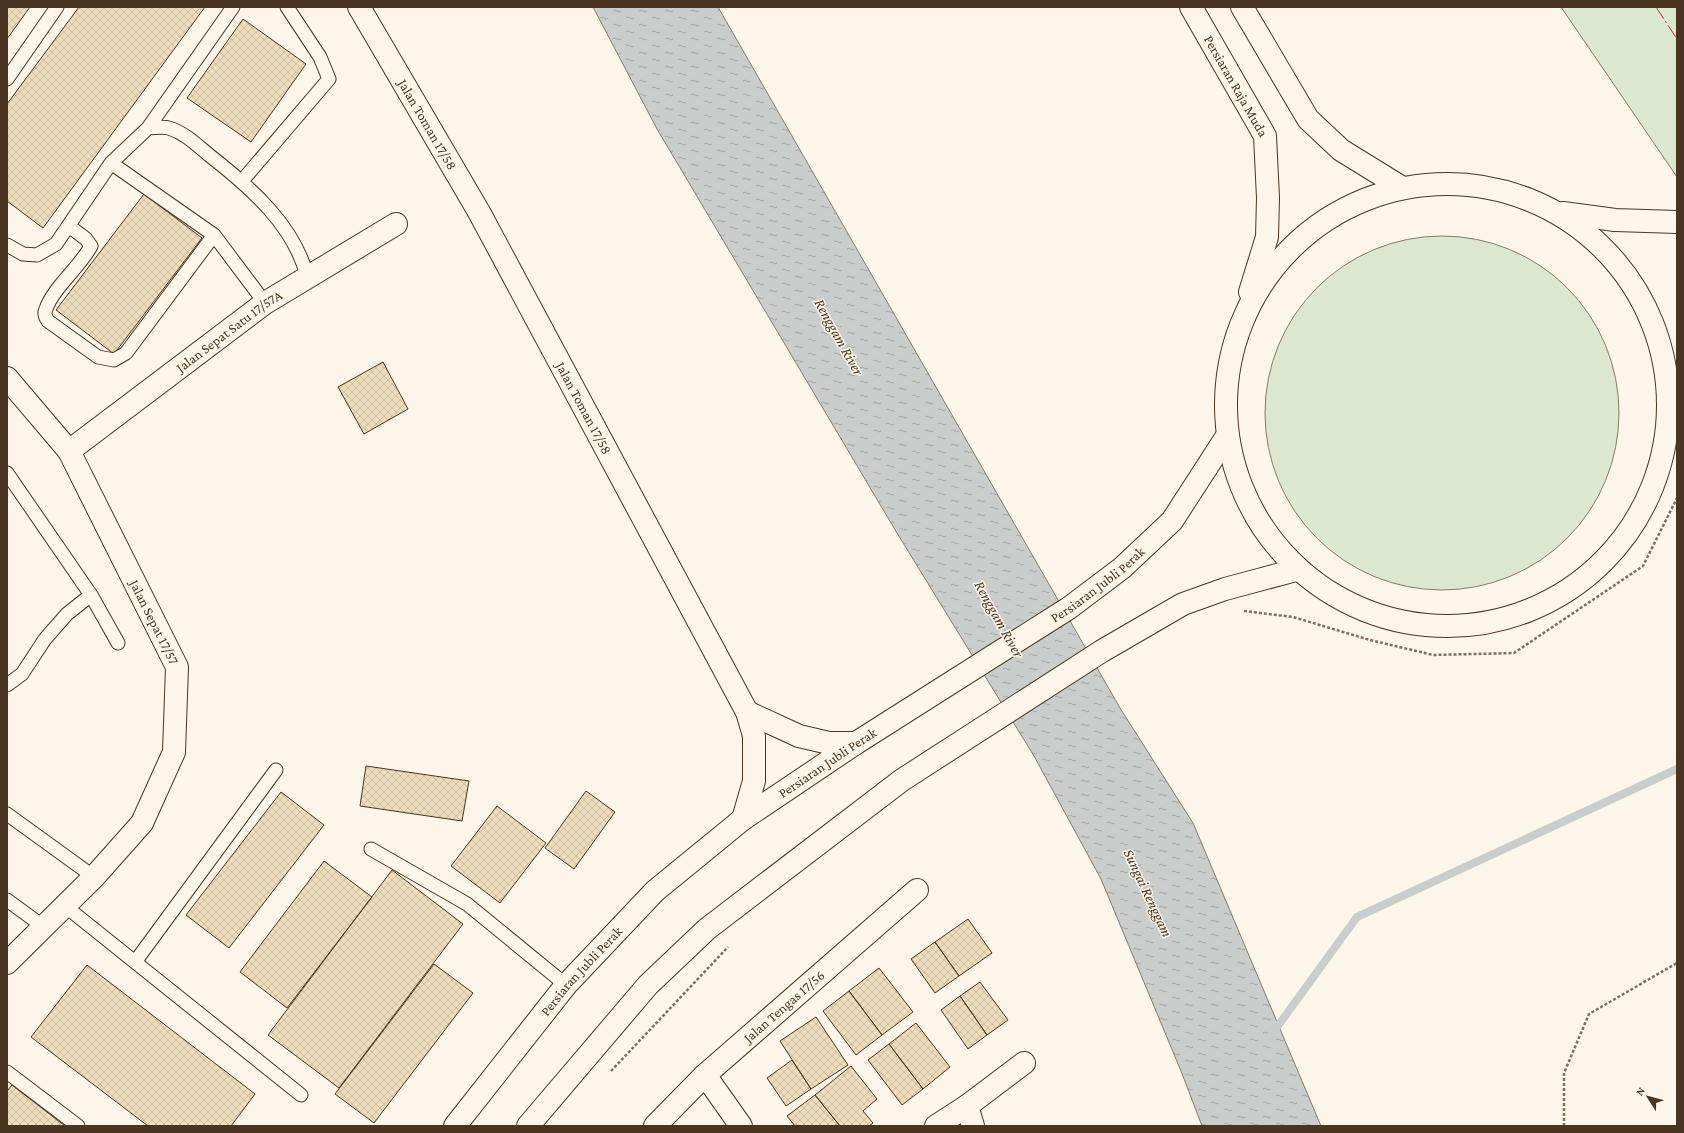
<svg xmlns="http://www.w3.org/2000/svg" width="1684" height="1133" font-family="'Crimson Pro',serif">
<defs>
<pattern id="water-ripples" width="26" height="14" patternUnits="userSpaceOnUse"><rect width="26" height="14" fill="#c9cecd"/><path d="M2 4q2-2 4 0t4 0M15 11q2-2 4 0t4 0" fill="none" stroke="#a5a8a6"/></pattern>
<pattern id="building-cross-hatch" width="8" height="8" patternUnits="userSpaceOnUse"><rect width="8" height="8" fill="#ecdcbc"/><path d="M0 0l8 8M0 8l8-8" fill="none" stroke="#ccbda1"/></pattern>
</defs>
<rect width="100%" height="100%" fill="#fbf6e9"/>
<path fill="#dce7d0" stroke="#887966" d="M1561,7H1677V177Z
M1265 413a177 177 0 1 1 354 0a177 177 0 1 1-354 0Z"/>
<path fill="url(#water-ripples)" stroke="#887966" d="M593,7H718L1120,708L1193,823L1321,1126H1202L1181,1071L1101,879L1034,756L897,533L657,129Z"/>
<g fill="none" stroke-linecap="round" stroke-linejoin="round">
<path stroke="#c9cecd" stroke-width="8" d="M1272,1034L1357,917L1677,769"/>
</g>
<path fill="url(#building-cross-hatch)" stroke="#4a3520" d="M7,7H30L7,39Z
M79,7H205L43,228L7,201V104Z
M243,19L306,64L251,142L187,98Z
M144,194L202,238L114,354L56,310Z
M383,362L408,409L364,434L338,387Z
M366,766L469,781L462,821L360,806Z
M586,791L615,812L574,869L545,848Z
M281,792L324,825L229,948L186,915Z
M497,806L546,843L500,903L451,866Z
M324,861L372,897L287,1008L240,972Z
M392,870L463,924L339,1088L268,1035Z
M968,919L992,953L959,976L935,942Z
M935,942L959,976L935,993L911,959Z
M434,964L473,993L374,1123L335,1094Z
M87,965L255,1094L231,1126H148L31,1037Z
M879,968L913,1012L882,1035L849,991Z
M980,982L1008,1020L987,1035L960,996Z
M849,991L882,1035L856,1055L823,1011Z
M960,996L987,1035L968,1049L941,1010Z
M816,1017L848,1065L811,1089L780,1041Z
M916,1023L950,1067L923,1089L889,1044Z
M889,1044L923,1089L902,1105L868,1060Z
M792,1060L811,1089L786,1106L767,1078Z
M851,1066L877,1099L863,1111L873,1123L869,1126H840L815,1095Z
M12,1085L65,1126H7V1091Z
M815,1095L840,1126H795L787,1116Z"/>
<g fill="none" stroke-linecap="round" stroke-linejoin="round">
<defs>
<path id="lane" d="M7,79L57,7
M148,128L233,7
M111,163L214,235L265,303
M242,181L329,79L320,57L287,7
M69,226L86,239L91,246C80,267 53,288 46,309C44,313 45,317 48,321L98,357L114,360L126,353L214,235
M7,245L23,254L37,255L56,244L111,163L148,128C154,128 163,126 169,128C185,133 197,145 209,155C250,187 294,225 307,276
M7,473L91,595L118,643
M7,685L22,674L45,639L67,614L91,595
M7,814L94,877
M371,849L467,904L566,985
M7,900L44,927
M65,906L301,1095
M135,962L276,770
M7,1072L78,1126"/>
<g id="street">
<path id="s1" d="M359,7L479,212L747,712L754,736V781L743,819"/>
<path id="s2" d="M7,378L69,451L177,667L174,752L142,823L94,877L7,963"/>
<path id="s3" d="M69,451L265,303L396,224"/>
<path d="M747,712L799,736L829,743H856"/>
<path d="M705,1075L741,1126"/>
<path d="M967,1106L973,1126"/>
<path id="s4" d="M655,1126L705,1075L917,890"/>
<path d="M936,1126L967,1106L1024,1063"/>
</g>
<g id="primary">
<path id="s5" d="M1191,7L1265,136L1268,198L1267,237L1250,292"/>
<path d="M1242,7L1308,119L1341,150L1401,187"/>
<circle cx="1447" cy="405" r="221"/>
<path d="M1563,213L1615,220L1677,222"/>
<path id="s6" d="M455,1126L566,985L655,891L743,819L856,743L1069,608L1122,568L1172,521L1227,436"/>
<path d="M528,1126L648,985L707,929L902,780L1102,651L1183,604L1225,589L1296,570"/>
</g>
</defs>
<use href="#lane" stroke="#4a3520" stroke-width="15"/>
<use href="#street" stroke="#4a3520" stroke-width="24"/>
<use href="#primary" stroke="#4a3520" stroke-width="24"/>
<path stroke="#7f6f5c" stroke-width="2.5" stroke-dasharray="3 2" stroke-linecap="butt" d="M1244,611L1293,617L1370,640L1433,655L1514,653L1643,566L1677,498
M611,1071L728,947
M1564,1126V1073L1589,1014L1677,963"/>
<use href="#lane" stroke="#fbf6e9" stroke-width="13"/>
<use href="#street" stroke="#fbf6e9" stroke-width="22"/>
<use href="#primary" stroke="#fbf6e9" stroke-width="22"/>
<path stroke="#c62828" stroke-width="1" stroke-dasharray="14 3 2 3" stroke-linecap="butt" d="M1656,7L1677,39"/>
</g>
<g text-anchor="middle" stroke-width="3" stroke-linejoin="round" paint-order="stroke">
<g font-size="14" fill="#4a3520" stroke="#fbf6e9">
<text dy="5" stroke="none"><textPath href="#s5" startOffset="91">Persiaran Raja Muda</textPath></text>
<text dy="5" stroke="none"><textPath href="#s1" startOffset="136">Jalan Toman 17/58</textPath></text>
<text dy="5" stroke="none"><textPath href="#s3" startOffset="200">Jalan Sepat Satu 17/57A</textPath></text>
<text dy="5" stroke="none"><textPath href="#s1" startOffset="460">Jalan Toman 17/58</textPath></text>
<text dy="5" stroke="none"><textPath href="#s6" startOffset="848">Persiaran Jubli Perak</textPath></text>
<text dy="5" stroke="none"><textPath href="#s2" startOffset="287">Jalan Sepat 17/57</textPath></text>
<text dy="5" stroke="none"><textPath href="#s6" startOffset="524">Persiaran Jubli Perak</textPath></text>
<text dy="5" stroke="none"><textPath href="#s6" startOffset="200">Persiaran Jubli Perak</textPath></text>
<text dy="5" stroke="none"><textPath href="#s4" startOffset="176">Jalan Tengas 17/56</textPath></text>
</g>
<g font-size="15" font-style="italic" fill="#4a3520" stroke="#fbf6e9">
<text transform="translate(839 337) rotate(61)" y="5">Renggam River</text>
<text transform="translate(999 619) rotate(61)" y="5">Renggam River</text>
<text transform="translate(1148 893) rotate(65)" y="5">Sungai Renggam</text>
</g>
</g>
<rect width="1684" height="1133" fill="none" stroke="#4a3520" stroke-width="16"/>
<g transform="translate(1648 1097) rotate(306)" stroke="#fbf6e9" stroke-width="3" paint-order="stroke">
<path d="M0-3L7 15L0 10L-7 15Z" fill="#4a3520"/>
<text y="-6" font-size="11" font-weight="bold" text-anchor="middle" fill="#4a3520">N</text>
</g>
</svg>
